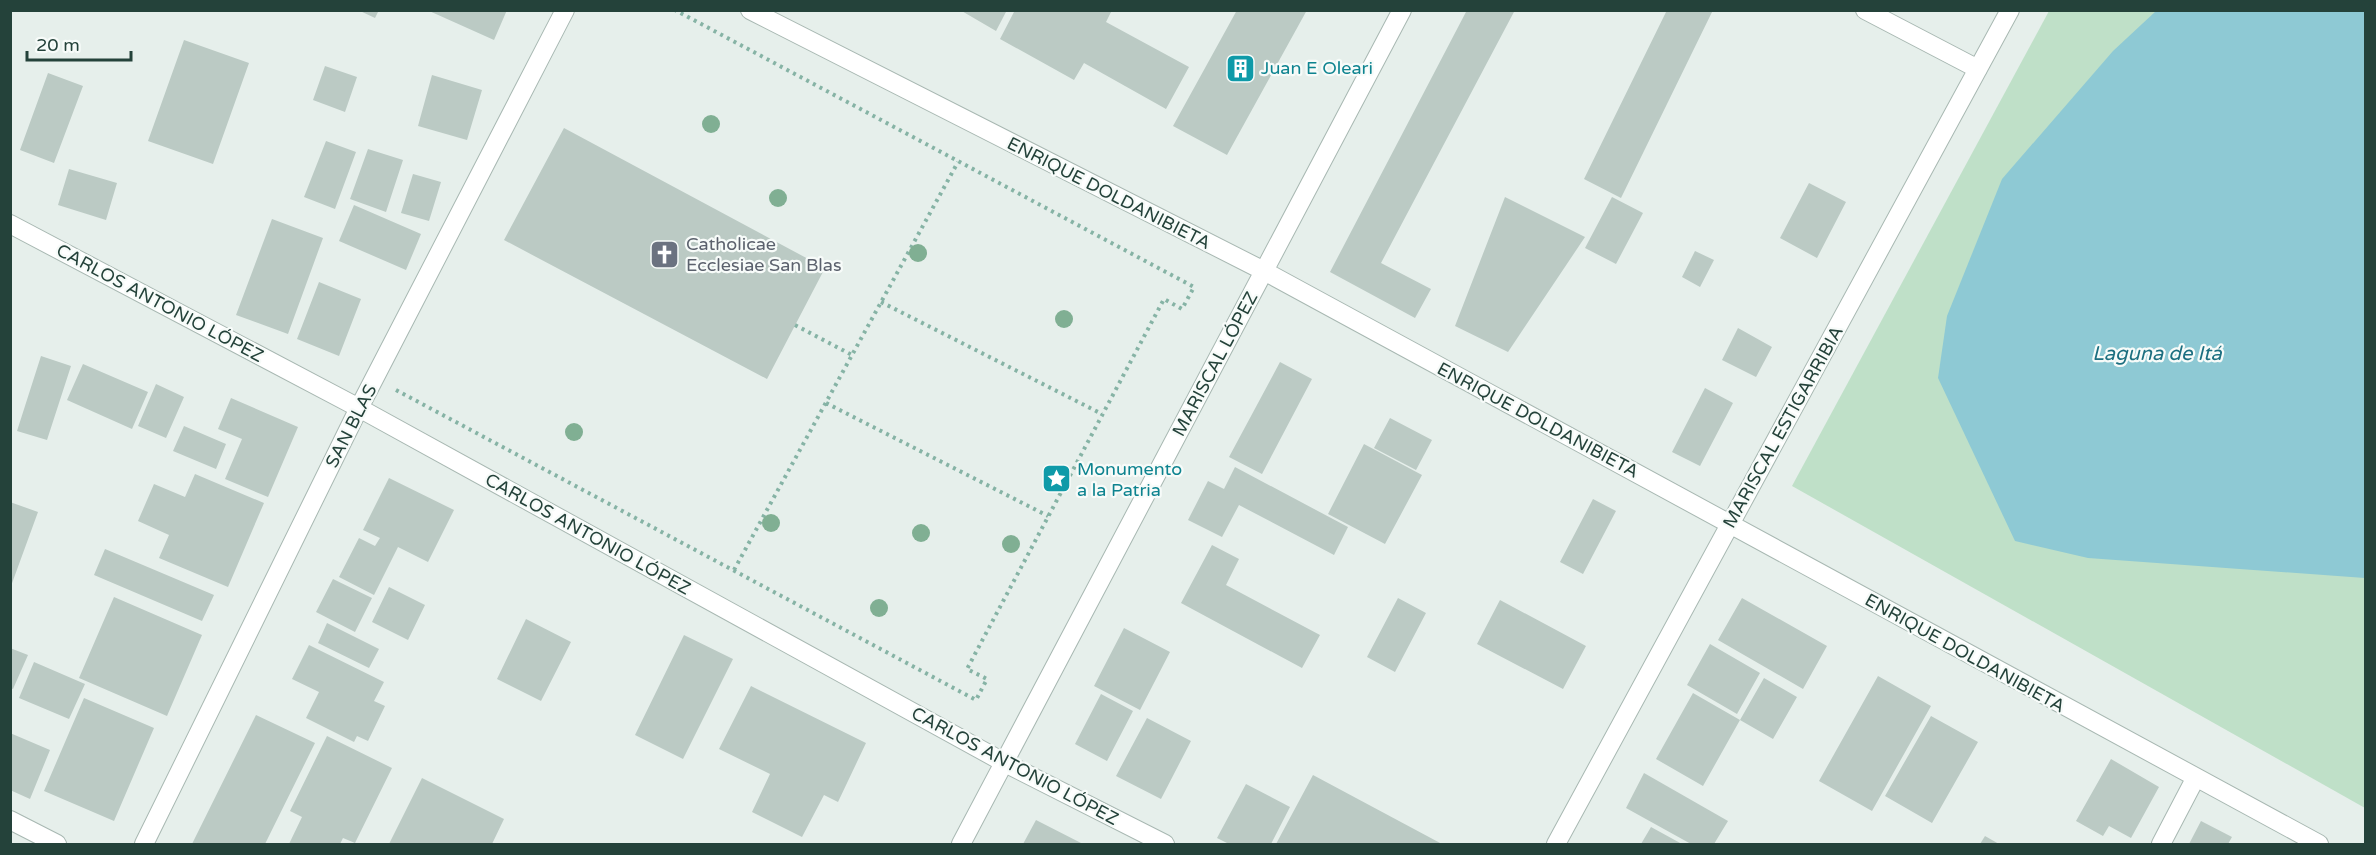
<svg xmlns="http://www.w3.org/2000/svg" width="2376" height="855" font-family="'Varela Round',sans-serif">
<rect width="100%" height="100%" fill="#e6efeb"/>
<path fill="#bfe0c8" d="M2049,11H2365V808L1792,486Z"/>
<path fill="#8ec9d4" d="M2156,11H2365V578L2088,558L2015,541L1938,378L1947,316L2002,179L2113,51Z"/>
<path fill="#bbcac4" d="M358,10H379L375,18Z
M427,10H507L494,40Z
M960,10H1007L996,31Z
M1015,10H1112L1106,22L1189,67L1166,109L1084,63L1074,80L1000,39Z
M1237,10H1307L1227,155L1173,126Z
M1467,10H1515L1381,263L1431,289L1415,318L1330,272Z
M1667,10H1713L1621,198L1584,179Z
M184,40L249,63L213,164L148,141Z
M325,66L357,77L345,112L313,100Z
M48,73L83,86L54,163L20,150Z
M432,75L482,90L467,140L418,126Z
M564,128L825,268L767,379L504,240Z
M326,141L356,152L335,209L304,197Z
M368,149L403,160L386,212L350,199Z
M69,169L117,183L106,220L58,205Z
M413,174L441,182L429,221L401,213Z
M1809,183L1846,202L1817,258L1780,238Z
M1505,197L1585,237L1508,352L1455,326Z
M1612,197L1643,213L1616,264L1585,248Z
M354,205L421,234L406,270L339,241Z
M272,219L323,238L288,334L236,315Z
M1695,251L1714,260L1700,287L1682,277Z
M319,282L361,299L339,356L297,339Z
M1738,328L1772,347L1756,377L1722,360Z
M41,356L71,366L47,440L17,431Z
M1280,362L1312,379L1262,474L1229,457Z
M83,364L148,392L132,429L67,400Z
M156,384L184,397L166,438L138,426Z
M1705,388L1733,403L1700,466L1672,452Z
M231,398L298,427L268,497L225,479L242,439L218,429Z
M1390,418L1432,440L1416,470L1374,448Z
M184,426L226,444L216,469L173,451Z
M1364,444L1422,475L1385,544L1328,514Z
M1235,467L1348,527L1334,555L1239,505L1222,537L1188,520L1208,481L1224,489Z
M195,474L264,503L228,587L159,558L169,535L138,521L154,484L185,497Z
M389,478L454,510L428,562L398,547L374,595L339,577L359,538L375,546L380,538L363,530Z
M1593,499L1616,511L1583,574L1560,562Z
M10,502L38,512L11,586L10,585Z
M1212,545L1239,559L1226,585L1320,635L1302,668L1181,603Z
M105,549L214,595L202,621L94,575Z
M333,579L372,598L355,632L316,612Z
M389,587L425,605L408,640L372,622Z
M114,597L202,635L167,716L79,678Z
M1398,598L1426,613L1395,672L1367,657Z
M1742,598L1827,646L1803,689L1718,640Z
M1500,600L1586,646L1563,689L1477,644Z
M526,619L571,642L541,701L497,679Z
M327,623L379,649L369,668L318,643Z
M1124,628L1170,652L1140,710L1094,686Z
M684,635L733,659L683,759L635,735Z
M1710,644L1760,673L1737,714L1687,685Z
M309,645L384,682L374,701L385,706L368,741L357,736L354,742L306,718L319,692L292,679Z
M10,648L28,655L13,689L10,688Z
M34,662L85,684L69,719L19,698Z
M1878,676L1931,706L1872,811L1819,781Z
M1764,678L1797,697L1773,739L1740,720Z
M751,686L866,743L838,802L824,795L802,837L752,812L770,774L719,749Z
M1693,693L1740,720L1703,786L1656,759Z
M1101,694L1133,711L1107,761L1075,744Z
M84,698L154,728L114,821L44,791Z
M256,715L315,743L265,844H192Z
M1931,716L1978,742L1932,823L1885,796Z
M1147,718L1191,741L1161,799L1116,776Z
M10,733L50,750L30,799L10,790Z
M327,736L392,768L355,843L343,838L340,844H289L302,817L290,811Z
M2111,759L2159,787L2131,838L2109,826L2103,836L2076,821Z
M1644,773L1728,821L1714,844H1691L1626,808Z
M1313,775L1442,844H1276Z
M422,778L504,819L492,844H389Z
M1246,784L1290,807L1271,844H1229L1217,838Z
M1036,820L1083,844H1023Z
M2201,821L2232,837L2228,844H2189Z
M1651,827L1682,844H1641Z
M1985,836L1999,844H1980Z"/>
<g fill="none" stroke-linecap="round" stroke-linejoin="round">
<defs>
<path id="minor" d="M750,10L1264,271L2319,844
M1865,10L1978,69
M10,224L359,408L1005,763L1165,844
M10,820L57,844
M144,844L359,408L565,10
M961,844L1402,10
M1556,844L2010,10
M2161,844L2195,779"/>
</defs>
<use href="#minor" stroke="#a8b8b2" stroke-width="20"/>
<path stroke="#86b3a5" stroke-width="4" stroke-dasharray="3 4.5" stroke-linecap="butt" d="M881,302L1102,414
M795,325L852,355
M396,390L976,700L987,679L967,669L1164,299L1182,309L1194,287L675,10
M826,403L1048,516
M734,570L958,162"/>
<use href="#minor" stroke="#fff" stroke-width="18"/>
</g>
<g fill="#80af93">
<circle cx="711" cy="124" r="9"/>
<circle cx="778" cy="198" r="9"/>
<circle cx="918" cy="253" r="9"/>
<circle cx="1064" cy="319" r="9"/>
<circle cx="574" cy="432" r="9"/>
<circle cx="771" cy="523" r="9"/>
<circle cx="921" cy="533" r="9"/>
<circle cx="1011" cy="544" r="9"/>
<circle cx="879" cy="608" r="9"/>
</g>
<defs>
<symbol id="building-square" viewBox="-11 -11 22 22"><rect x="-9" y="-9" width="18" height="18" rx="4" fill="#0f9aa8" stroke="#f7fbf9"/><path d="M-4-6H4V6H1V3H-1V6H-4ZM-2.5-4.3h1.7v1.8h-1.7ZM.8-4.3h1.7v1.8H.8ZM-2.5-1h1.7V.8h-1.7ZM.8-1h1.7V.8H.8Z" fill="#fff"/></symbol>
<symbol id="church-square" viewBox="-11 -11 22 22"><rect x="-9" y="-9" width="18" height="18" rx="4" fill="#6b7280" stroke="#f7fbf9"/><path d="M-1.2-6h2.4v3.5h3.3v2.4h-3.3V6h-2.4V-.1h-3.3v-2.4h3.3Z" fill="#fff"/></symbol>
<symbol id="sight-square" viewBox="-11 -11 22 22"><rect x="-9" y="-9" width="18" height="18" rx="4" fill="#0f9aa8" stroke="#f7fbf9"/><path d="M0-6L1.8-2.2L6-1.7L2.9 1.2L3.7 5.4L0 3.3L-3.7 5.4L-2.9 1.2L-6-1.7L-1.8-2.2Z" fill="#fff"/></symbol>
</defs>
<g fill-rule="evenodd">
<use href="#building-square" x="1224" y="52" width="33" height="33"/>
<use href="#church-square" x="648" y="238" width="33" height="33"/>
<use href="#sight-square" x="1040" y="462" width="33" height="33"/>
</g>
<g text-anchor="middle" stroke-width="4.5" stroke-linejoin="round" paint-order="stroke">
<g font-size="18" fill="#0d838f" stroke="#f7fbf9" text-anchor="start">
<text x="1261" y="74">Juan E Oleari</text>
<text x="1077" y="475">Monumento<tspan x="1077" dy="21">a la Patria</tspan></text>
</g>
<g font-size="18" fill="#24423a" stroke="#f7fbf9">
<text transform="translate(1109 193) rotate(27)" y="6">ENRIQUE DOLDANIBIETA</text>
<text transform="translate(160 303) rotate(28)" y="6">CARLOS ANTONIO LÓPEZ</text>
<text transform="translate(1215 364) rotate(-62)" y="6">MARISCAL LÓPEZ</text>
<text transform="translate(1538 420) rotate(28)" y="6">ENRIQUE DOLDANIBIETA</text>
<text transform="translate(351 426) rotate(-63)" y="6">SAN BLAS</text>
<text transform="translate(1783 427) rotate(-61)" y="6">MARISCAL ESTIGARRIBIA</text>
<text transform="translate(588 534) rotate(29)" y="6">CARLOS ANTONIO LÓPEZ</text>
<text transform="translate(1965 653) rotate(29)" y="6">ENRIQUE DOLDANIBIETA</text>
<text transform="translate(1015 766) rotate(28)" y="6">CARLOS ANTONIO LÓPEZ</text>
</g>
<g font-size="18" fill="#5b616d" stroke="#f7fbf9" text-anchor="start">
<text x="686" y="250">Catholicae<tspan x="686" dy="21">Ecclesiae San Blas</tspan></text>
</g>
<g font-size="20" font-style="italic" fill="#1c6f80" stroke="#f7fbf9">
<text x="2157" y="360">Laguna de Itá</text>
</g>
</g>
<rect width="2376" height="855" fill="none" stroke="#24423a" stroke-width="24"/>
<path d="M27 51v9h104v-9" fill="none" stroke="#24423a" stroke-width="3"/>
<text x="36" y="51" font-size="18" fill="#24423a" stroke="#f7fbf9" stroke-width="4.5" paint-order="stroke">20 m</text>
</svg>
